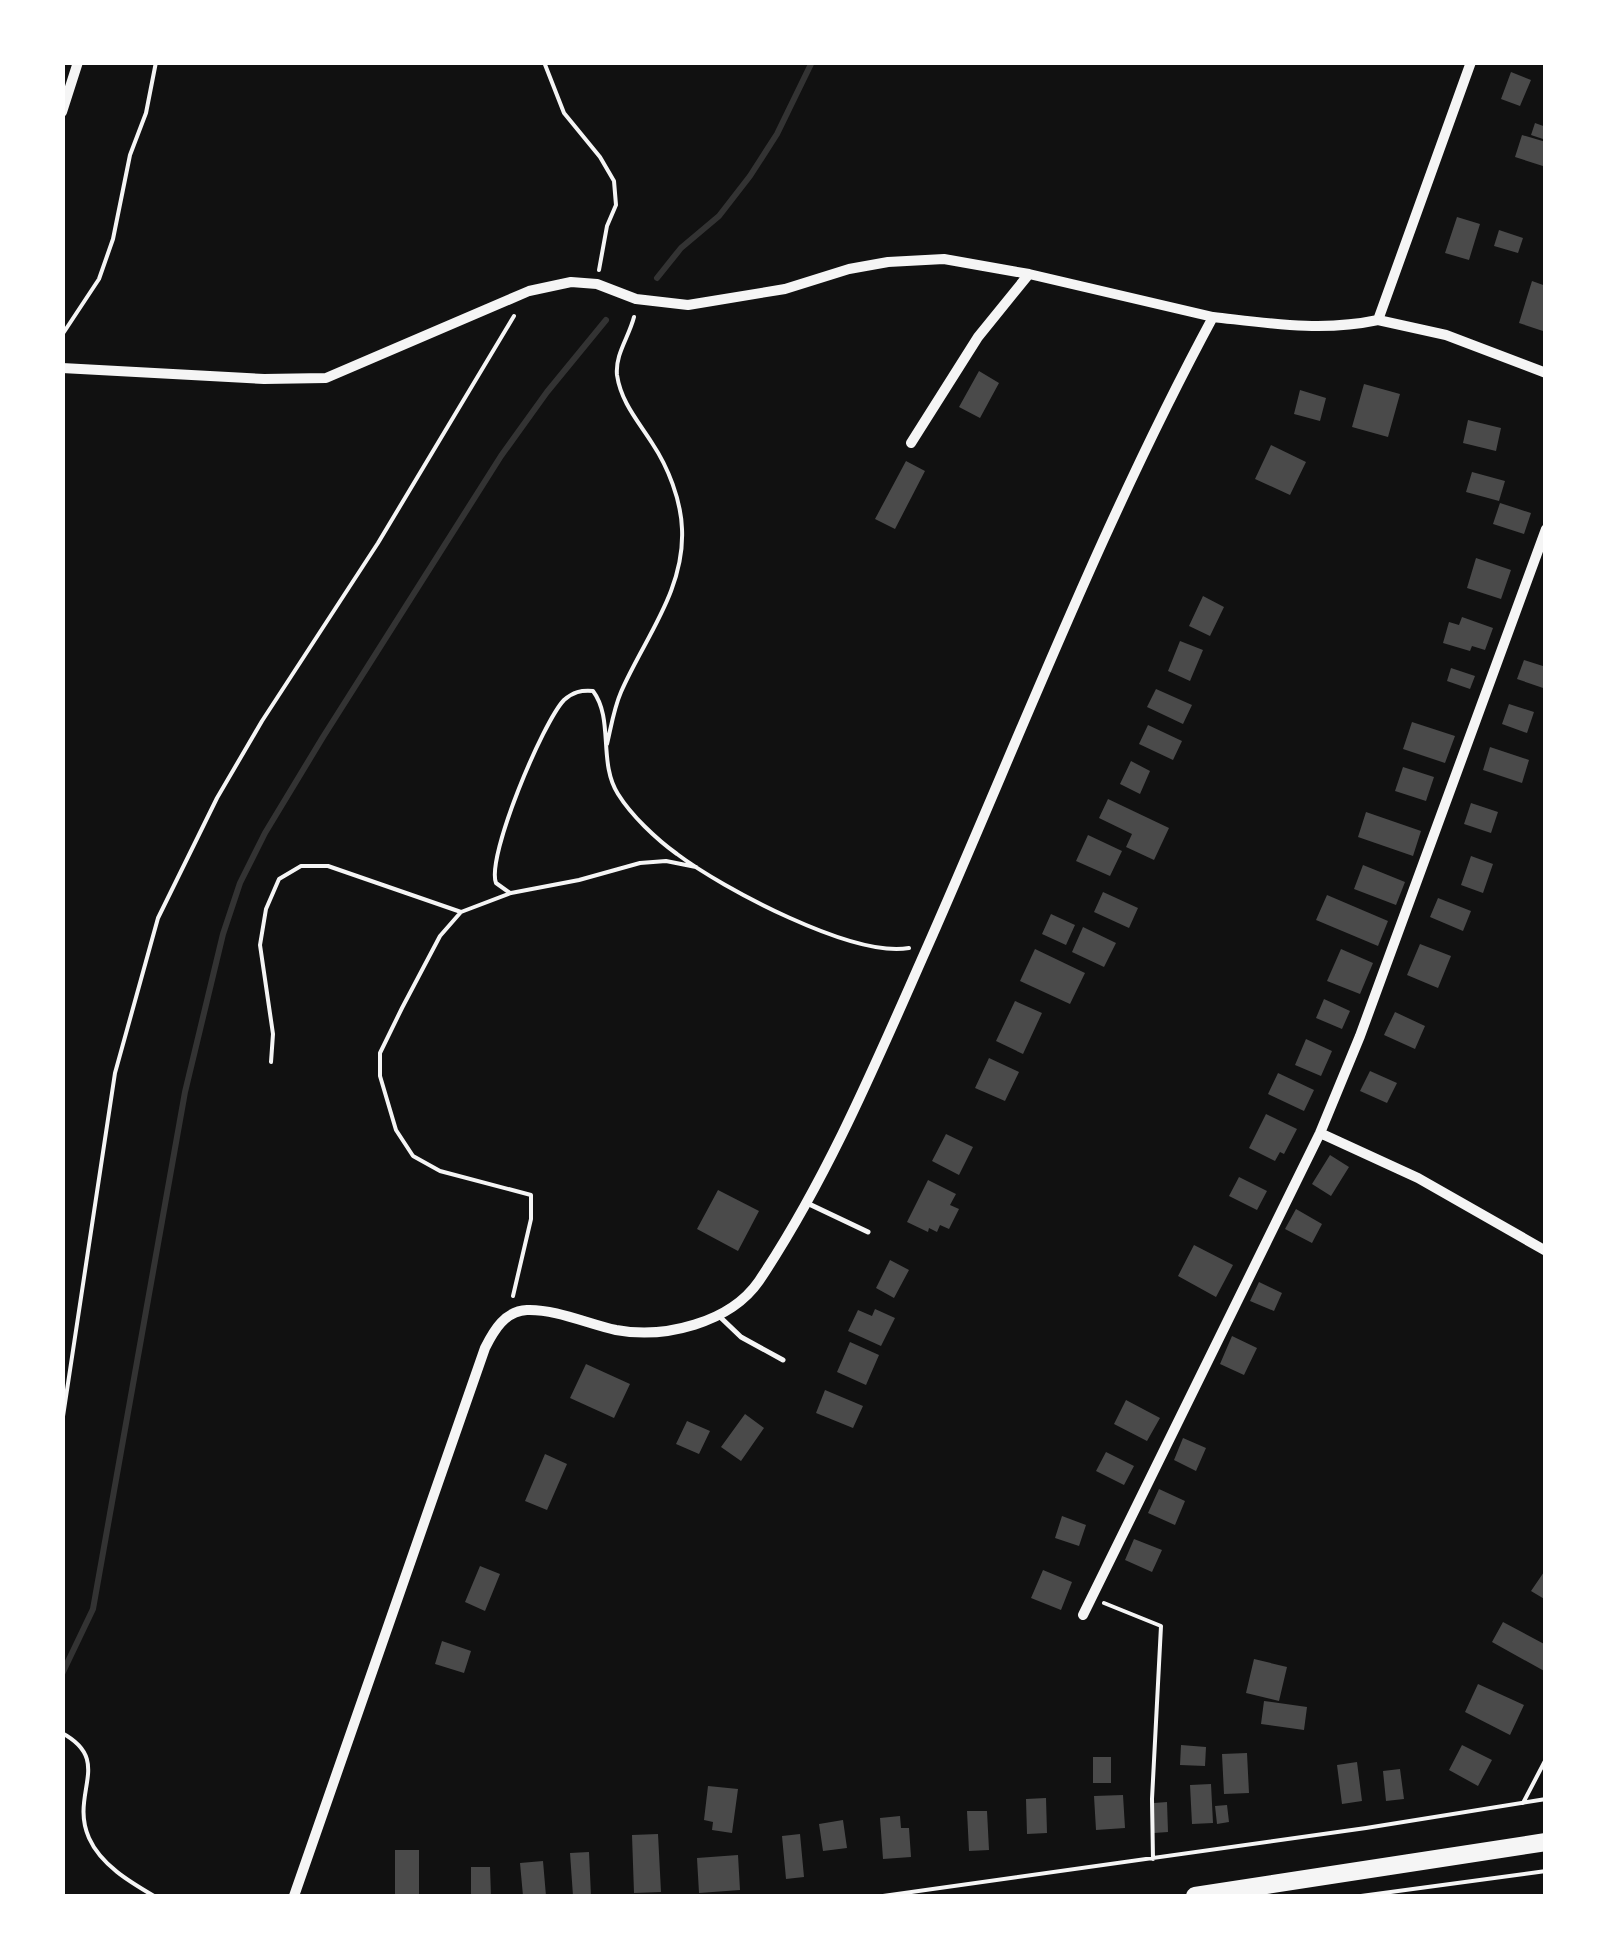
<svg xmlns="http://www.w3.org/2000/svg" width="1608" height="1959" font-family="Ubuntu,sans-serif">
<rect width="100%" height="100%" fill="#111"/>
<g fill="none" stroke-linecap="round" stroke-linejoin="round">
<path stroke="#333" stroke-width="6" d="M657,278L681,248L719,216L750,176L777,134L812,62
M62,1674L93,1609L185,1092L223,934L240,883L265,833L323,737L501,456L547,392L606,320"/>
</g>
<path fill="#4a4a4a" d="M1511,72L1531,80L1520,106L1501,99Z
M1535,123L1546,127V140L1531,135Z
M1522,135L1546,142V167L1515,157Z
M1457,217L1480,224L1469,260L1445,253Z
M1499,230L1523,238L1518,253L1494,246Z
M1532,281L1546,286V332L1519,323Z
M979,371L999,383L980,418L959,407Z
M1364,384L1400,394L1388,437L1352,427Z
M1300,390L1326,398L1320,421L1294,414Z
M1468,420L1501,428L1496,451L1463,443Z
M1271,445L1306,462L1290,495L1255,479Z
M906,461L925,471L895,529L875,519Z
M1472,472L1505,481L1499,501L1466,492Z
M1500,503L1531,513L1524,534L1493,524Z
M1476,558L1511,570L1501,599L1467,588Z
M1203,596L1224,607L1210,636L1189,626Z
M1462,617L1493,628L1485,650L1472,646L1470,651L1443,643L1449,622L1459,625Z
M1180,641L1203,650L1190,681L1168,671Z
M1524,660L1546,667V689L1517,679Z
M1451,668L1475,676L1470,689L1447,681Z
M1156,689L1192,705L1183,724L1147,707Z
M1509,704L1534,712L1527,733L1502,724Z
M1412,722L1455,736L1445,763L1403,749Z
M1148,725L1182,741L1173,760L1139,744Z
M1490,747L1529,760L1522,783L1483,770Z
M1131,761L1150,771L1140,794L1120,784Z
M1403,767L1434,777L1426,801L1395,791Z
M1108,799L1169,828L1154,860L1126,847L1132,834L1099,818Z
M1471,803L1498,812L1491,833L1464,824Z
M1366,812L1421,831L1413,856L1358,837Z
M1088,835L1122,851L1110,876L1076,861Z
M1471,856L1493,864L1483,893L1461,885Z
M1363,865L1405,882L1396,905L1354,889Z
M1103,892L1138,908L1129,928L1094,912Z
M1327,895L1388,921L1378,946L1316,920Z
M1438,898L1471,911L1463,931L1430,917Z
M1051,914L1075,925L1066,945L1042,934Z
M1083,927L1116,943L1104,967L1072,952Z
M1420,944L1451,956L1438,988L1407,975Z
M1035,949L1085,973L1070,1004L1020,981Z
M1341,949L1373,963L1360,994L1327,981Z
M1324,999L1350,1011L1342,1029L1316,1018Z
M1015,1001L1042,1013L1023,1054L996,1041Z
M1395,1012L1425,1026L1415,1049L1384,1035Z
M1306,1039L1332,1051L1321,1076L1295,1065Z
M989,1058L1019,1072L1005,1101L975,1088Z
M1370,1071L1397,1083L1387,1103L1360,1091Z
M1278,1073L1314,1090L1304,1111L1268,1094Z
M1266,1114L1297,1129L1284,1154L1280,1152L1275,1161L1249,1148Z
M946,1134L973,1147L959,1175L932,1161Z
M1330,1155L1349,1167L1331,1196L1312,1184Z
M1239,1177L1267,1191L1257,1210L1229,1196Z
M928,1180L956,1194L950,1205L959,1209L949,1229L940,1225L937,1232L929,1228L928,1232L907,1222Z
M718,1190L759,1211L738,1251L697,1229Z
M1296,1209L1322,1224L1312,1243L1285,1229Z
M1194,1245L1233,1265L1216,1297L1178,1276Z
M890,1260L909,1270L894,1298L876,1288Z
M1259,1282L1282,1293L1274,1311L1250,1301Z
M875,1309L895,1318L881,1346L848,1331L858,1310L872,1316Z
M1232,1336L1257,1348L1244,1375L1220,1364Z
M850,1342L879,1355L866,1385L837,1372Z
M586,1364L630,1384L614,1418L570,1398Z
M825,1390L863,1406L853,1428L816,1413Z
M1126,1400L1160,1418L1147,1441L1114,1424Z
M745,1414L764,1428L741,1461L721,1447Z
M687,1421L710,1431L699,1454L676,1444Z
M1183,1438L1206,1448L1196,1471L1174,1460Z
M1106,1452L1134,1466L1124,1485L1096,1471Z
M545,1454L567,1464L547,1510L525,1501Z
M1159,1489L1185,1501L1175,1525L1148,1513Z
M1062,1516L1086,1525L1079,1546L1055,1538Z
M1134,1539L1162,1550L1152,1572L1125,1560Z
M480,1566L500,1574L485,1611L465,1602Z
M1546,1569V1600L1531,1591Z
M1043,1570L1072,1582L1061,1610L1031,1598Z
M1503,1622L1546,1645V1672L1492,1642Z
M442,1641L471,1651L464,1673L435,1664Z
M1254,1659L1287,1667L1279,1701L1246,1693Z
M1478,1684L1524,1705L1510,1735L1465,1712Z
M1264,1701L1307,1707L1304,1730L1261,1724Z
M1181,1745L1206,1747L1205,1766L1180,1765Z
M1462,1745L1492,1760L1478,1786L1449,1770Z
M1247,1753L1249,1793L1224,1794L1222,1754Z
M1093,1757H1111V1783H1093Z
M1357,1762L1362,1801L1342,1804L1337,1765Z
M1400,1769L1404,1799L1386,1801L1383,1771Z
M1211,1784L1213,1823L1192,1824L1190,1785Z
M708,1786L738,1789L732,1833L712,1830L713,1822L704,1820Z
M1123,1795L1125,1828L1096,1830L1094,1796Z
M1046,1798L1047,1833L1027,1834L1026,1799Z
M1167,1802L1168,1832L1154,1833V1803Z
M1227,1805L1229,1822L1217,1824L1215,1806Z
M967,1811H987L989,1850L969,1851Z
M900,1816L901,1828H909L911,1857L883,1859L880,1818Z
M843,1820L847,1848L823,1851L819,1824Z
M658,1834L661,1892L634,1893L632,1835Z
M800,1834L804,1877L786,1879L782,1836Z
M395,1850H419V1896H395Z
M589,1852L591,1896H573L570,1853Z
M738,1855L740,1890L699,1893L697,1858Z
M543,1861L546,1896H523L520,1863Z
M471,1867H490L491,1896H471Z"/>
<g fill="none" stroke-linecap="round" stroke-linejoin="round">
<path stroke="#f5f5f5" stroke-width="4" d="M544,62L564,113L600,157L614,181L616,205L607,226L599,270
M62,335L99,279L113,239L130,155L146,113L156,62
M607,744C611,727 614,708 621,692C644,639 685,590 682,529C681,500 668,467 652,443C638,421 621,402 617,375C615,354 629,337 634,317
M510,893L496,883C486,857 543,722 564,700C573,692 581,690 593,691C614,719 598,763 618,794C631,815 656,839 677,854C722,888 853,958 909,948
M271,1062L273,1034L260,945L266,909L279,879L301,866H328L461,912
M513,1296L531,1219V1195L440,1171L413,1156L396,1130L380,1076V1053L402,1008L440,936L461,912L511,893L579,880L640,863L666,861L696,867
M62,1423L115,1073L158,918L217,798L262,721L378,543L514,316
M1104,1603L1161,1626L1152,1799L1153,1859
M62,1733C114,1761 69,1793 89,1838C101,1865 130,1882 154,1896
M1523,1803L1546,1759
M883,1896L1366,1828L1546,1799
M1361,1896L1546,1871"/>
<path stroke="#f5f5f5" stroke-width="5" d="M809,1204L868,1232
M718,1315L741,1337L783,1360"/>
<path stroke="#f5f5f5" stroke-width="10" d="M62,112L78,62
M1378,320L1446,335L1546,373
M62,368L264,379L326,378L529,291L571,282L597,284L636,299L688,305L785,289L849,269L888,262L944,259L1029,274L1213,317
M911,443L978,337L1029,274
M1320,1133L1418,1178L1546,1251
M1083,1615L1320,1133L1360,1036L1546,529
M294,1896L485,1348C494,1330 505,1311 527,1310C556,1309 588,1324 616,1330C664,1339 730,1323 759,1281C829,1176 878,1058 929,943C1021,734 1104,519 1213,317C1268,323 1322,332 1378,320L1471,62"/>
<path stroke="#f5f5f5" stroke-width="18" d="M1195,1896L1546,1842"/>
</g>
<rect width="1608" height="1959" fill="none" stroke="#ffffff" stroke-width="130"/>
</svg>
